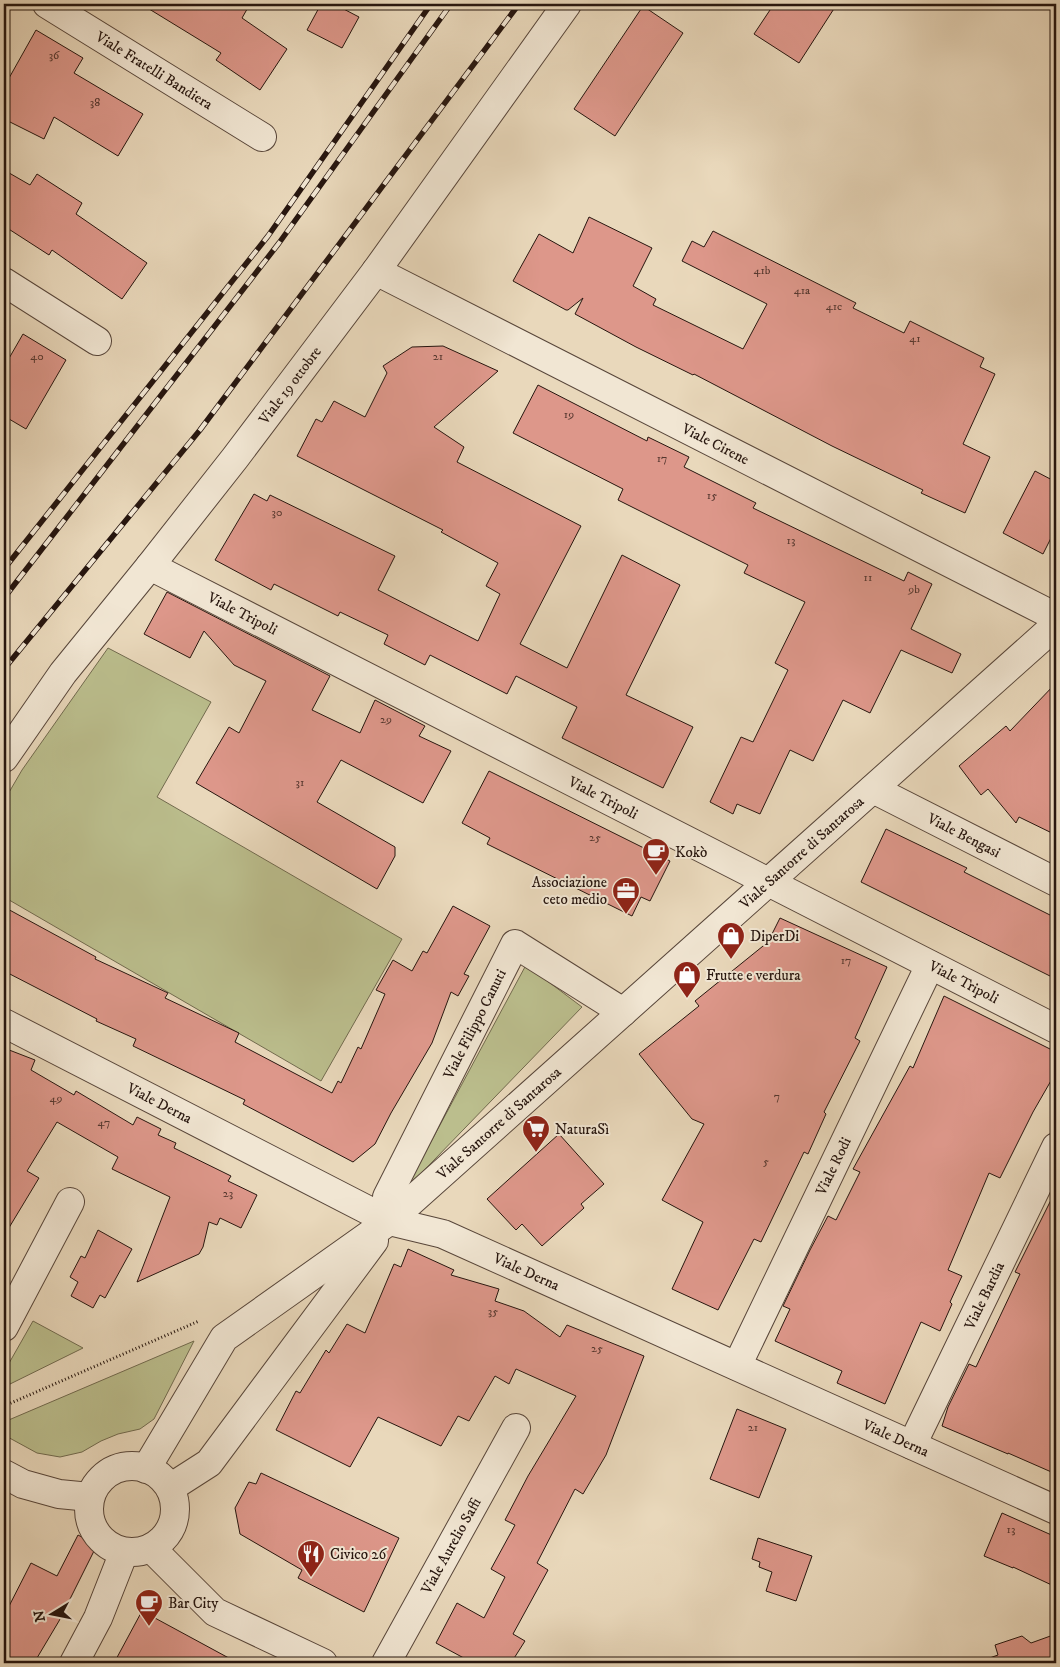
<svg xmlns="http://www.w3.org/2000/svg" width="1060" height="1667" font-family="'IM FELL DW Pica',serif">
<rect width="100%" height="100%" fill="#e9d8bb"/>
<filter id="stains"><feTurbulence type="fractalNoise" baseFrequency=".004" numOctaves="4"/><feColorMatrix values="0 0 0 0 .2 0 0 0 0 .09 0 0 0 0 .02 0 0 0 .5 -.17"/></filter>
<radialGradient id="worn" r=".72"><stop offset=".6" stop-color="#630" stop-opacity="0"/><stop offset="1" stop-color="#630" stop-opacity=".3"/></radialGradient>
<path fill="#bbbe8d" stroke="#716a4e" d="M108,648L211,702L157,797L402,939L321,1081L4,897V801L22,770Z
M526,965L582,1007L405,1190Z
M33,1321L83,1348L4,1387V1372Z
M194,1341L154,1419L140,1429L118,1434L101,1441L82,1452L60,1457L37,1453L4,1435V1422Z"/>
<path fill="#dd978a" stroke="#27160f" d="M141,4H250L242,18L287,49L260,90L216,60L221,53Z
M321,4H334L359,17L342,48L307,30Z
M774,4H837L799,63L754,34Z
M643,6L683,33L615,136L574,109Z
M36,30L83,58L74,73L143,114L118,156L54,117L44,139L4,119V87Z
M4,170L30,185L37,174L82,203L76,214L147,263L122,299L52,250L49,255L4,226Z
M589,217L652,248L633,286L656,299L653,305L743,349L767,304L682,261L692,241L704,247L713,231L856,303L853,308L904,333L910,321L984,358L980,367L995,374L963,444L990,457L965,513L921,493L923,490L832,446L694,374L693,375L636,347L575,314L583,298L568,310H566L513,281L539,234L573,253Z
M23,334L66,360L26,429L4,416V367Z
M443,346L498,371L434,427L464,447L457,462L581,526L520,644L567,668L622,555L680,585L626,695L693,727L663,788L562,738L577,707L516,676L507,694L430,655L425,665L384,644L388,635L340,612L338,616L274,584L271,590L215,560L254,494L267,501L270,495L395,556L378,590L478,641L500,594L486,586L498,563L441,532L443,530L297,456L316,419L322,422L334,401L365,417L387,373L383,366L412,347Z
M538,385L647,441L648,437L689,457L684,467L756,503L753,508L904,581L908,572L932,584L911,629L961,654L952,673L901,650L870,713L843,700L813,761L790,750L760,814L737,804L733,814L710,802L741,737L753,742L788,670L775,663L805,602L744,573L748,565L618,500L623,489L513,433Z
M1035,471L1056,482V528L1043,554L1003,533Z
M167,592L330,676L312,710L360,733L375,700L425,726L419,736L451,751L423,803L341,760L317,802L395,847V856L377,889L196,783L229,727L239,733L266,681L234,665L204,631L190,658L144,634Z
M1056,683V835L1019,817L1016,823L988,789L981,795L959,766L1006,726L1010,731Z
M489,771L670,861L650,901L641,897L632,916L487,844L490,838L462,823Z
M886,829L967,868L964,872L1056,918V979L861,882Z
M453,906L490,926L464,974L469,976L458,996L451,992L432,1043L391,1113L375,1144L353,1162L243,1104L245,1100L133,1046L136,1039L96,1021L97,1019L4,971V907L96,957L95,959L168,993L165,998L239,1033L235,1042L332,1093L338,1081L341,1083L358,1047L361,1049L385,994L376,990L393,960L412,971L423,951L427,953Z
M780,918L887,967L855,1038L860,1041L824,1112L826,1114L808,1154L804,1152L761,1242L754,1239L718,1310L672,1289L703,1222L662,1200L704,1124L692,1119L639,1054L699,1006L695,1001L768,942Z
M944,996L1056,1052V1072L1033,1112L1000,1178L989,1173L948,1270L962,1276L950,1302L952,1304L940,1331L921,1322L885,1404L837,1383L842,1371L775,1341L790,1309L783,1306L810,1250L828,1216L836,1220L860,1172L853,1169L910,1066L913,1068Z
M4,1048L35,1060L31,1070L74,1095L76,1091L133,1125L137,1117L161,1129L158,1135L176,1143L174,1148L231,1176L228,1181L257,1195L241,1228L220,1218L217,1225L209,1222L203,1247L199,1254L137,1282L170,1197L112,1169L118,1157L57,1122L27,1171L39,1178L4,1236Z
M559,1134L604,1184L581,1204L584,1208L542,1246L522,1224L516,1230L487,1199Z
M1056,1190V1474L1008,1453V1454L942,1426L948,1407L969,1364L976,1367L1020,1274L1015,1272Z
M98,1230L132,1249L105,1298L100,1295L93,1308L71,1296L78,1282L70,1277L81,1256L85,1258Z
M408,1249L454,1270L451,1275L499,1289L495,1301L524,1311L560,1337L567,1325L644,1356L606,1455L583,1494L575,1489L537,1563L548,1570L513,1634L525,1641L511,1663H473L436,1643L457,1603L484,1618L505,1577L491,1569L515,1525L505,1520L528,1476L576,1396L516,1369L509,1384L495,1376L469,1421L458,1416L441,1446L378,1417L350,1467L276,1430L296,1391L300,1393L326,1350L329,1353L347,1324L365,1333L394,1264L401,1267Z
M737,1409L786,1429L759,1498L710,1479Z
M261,1473L399,1538L364,1612L298,1578L302,1570L240,1534L235,1508L249,1482L256,1484Z
M1002,1513L1056,1537V1587L1013,1567V1568L984,1556Z
M78,1535L97,1545L59,1621L34,1663H4V1616L31,1563L57,1576Z
M758,1538L812,1556L796,1601L766,1591L772,1572L759,1567L760,1562L752,1559Z
M142,1611L238,1663H114Z
M1056,1634V1663H985L984,1660L998,1655L995,1645L1022,1636L1031,1643Z"/>
<g fill="none" stroke-linecap="round" stroke-linejoin="round">
<defs>
<g id="minor">
<path id="s1" d="M47,4L262,137"/>
<path id="s2" d="M376,271L1056,617"/>
<path d="M4,282L97,341"/>
<path id="s3" d="M150,566L1056,1029"/>
<path id="s4" d="M4,758L63,673L150,566L235,458L376,271L567,4"/>
<path id="s5" d="M873,789L1056,882"/>
<path id="s6" d="M4,1023L389,1221L443,1234L1056,1510"/>
<path id="s7" d="M389,1221L387,1197L515,944L623,1012"/>
<path d="M4,1327L70,1202"/>
<path id="s8" d="M737,1366L930,965"/>
<path id="s9" d="M912,1445L1056,1147"/>
<circle cx="132" cy="1509" r="43"/>
<path id="s10" d="M146,1469L224,1338L389,1221L1056,625"/>
<path d="M4,1474L23,1484L59,1494L90,1497"/>
<path d="M170,1488L209,1463L374,1241"/>
<path d="M151,1548L215,1612L323,1663"/>
<path d="M74,1663L98,1618L124,1552"/>
<path id="s11" d="M386,1663L516,1428"/>
</g>
</defs>
<use href="#minor" stroke="#58463a" stroke-width="30"/>
<path stroke="#27160f" stroke-width="3" stroke-dasharray="1 2.5" stroke-linecap="butt" d="M4,1406L199,1321"/>
<use href="#minor" stroke="#f1e6d3" stroke-width="28"/>
<defs>
<path id="rail" d="M4,569L268,236L431,4
M4,598L279,243L451,4
M4,669L200,430L519,4"/>
</defs>
<use href="#rail" stroke="#27160f" stroke-width="5.5"/>
<use href="#rail" stroke="#f1e6d3" stroke-width="4" stroke-dasharray="11" stroke-linecap="butt"/>
</g>
<defs>
<symbol id="cafe-pin" viewBox="-11 -11 22 30"><path d="M0 17L-7.5 6A9.5 9.5 0 1 1 7.5 6Z" fill="#8f2418" stroke="#f1e6d3"/><path d="M-5.5-4.5H6V0H3Q3 3.5 0 3.5H-2.5Q-5.5 3.5-5.5 0ZM3-3.2v2h1.7v-2ZM-6 4.5H4V6H-6Z" fill="#fff"/></symbol>
<symbol id="office-pin" viewBox="-11 -11 22 30"><path d="M0 17L-7.5 6A9.5 9.5 0 1 1 7.5 6Z" fill="#8f2418" stroke="#f1e6d3"/><path d="M-6-3h4V-5.5h4V-3h4V5H-6ZM-1-4.5V-3h2v-1.5ZM-6 0V1H6V0Z" fill="#fff"/></symbol>
<symbol id="shop-pin" viewBox="-11 -11 22 30"><path d="M0 17L-7.5 6A9.5 9.5 0 1 1 7.5 6Z" fill="#8f2418" stroke="#f1e6d3"/><path d="M-5-2.5h2.3a2.7 3.5 0 0 1 5.4 0H5L5.5 6h-11ZM-1.5-2.5h3a1.5 2.3 0 0 0-3 0Z" fill="#fff"/></symbol>
<symbol id="supermarket-pin" viewBox="-11 -11 22 30"><path d="M0 17L-7.5 6A9.5 9.5 0 1 1 7.5 6Z" fill="#8f2418" stroke="#f1e6d3"/><path d="M-6-5.5h2.5l.6 2H6L4.5 2H-2.5L-4.4-4H-6ZM-1.5 3.2a1.3 1.3 0 1 0 .1 0ZM3 3.2a1.3 1.3 0 1 0 .1 0Z" fill="#fff"/></symbol>
<symbol id="restaurant-pin" viewBox="-11 -11 22 30"><path d="M0 17L-7.5 6A9.5 9.5 0 1 1 7.5 6Z" fill="#8f2418" stroke="#f1e6d3"/><path d="M-5-6h1v4h1v-4h1v4h1v-4h1v5L-1.5 .5V6h-2V.5L-5-1ZM5-6V6H3V1.5H1.5Q1.5-4 5-6Z" fill="#fff"/></symbol>
</defs>
<g fill-rule="evenodd">
<use href="#cafe-pin" x="640" y="836" width="32" height="43"/>
<use href="#office-pin" x="610" y="875" width="32" height="43"/>
<use href="#shop-pin" x="715" y="920" width="32" height="43"/>
<use href="#shop-pin" x="671" y="959" width="32" height="43"/>
<use href="#supermarket-pin" x="520" y="1113" width="32" height="43"/>
<use href="#restaurant-pin" x="295" y="1538" width="32" height="43"/>
<use href="#cafe-pin" x="133" y="1587" width="32" height="43"/>
</g>
<g text-anchor="middle" stroke-width="4" stroke-linejoin="round" paint-order="stroke">
<g font-size="12" fill="#54362e">
<text x="54" y="59">36</text>
<text x="95" y="106">38</text>
<text x="762" y="274">41b</text>
<text x="802" y="294">41a</text>
<text x="834" y="310">41c</text>
<text x="915" y="342">41</text>
<text x="37" y="360">40</text>
<text x="438" y="360">21</text>
<text x="569" y="418">19</text>
<text x="662" y="462">17</text>
<text x="712" y="499">15</text>
<text x="277" y="516">30</text>
<text x="791" y="544">13</text>
<text x="868" y="581">11</text>
<text x="914" y="593">9b</text>
<text x="386" y="723">29</text>
<text x="300" y="786">31</text>
<text x="595" y="841">25</text>
<text x="846" y="964">17</text>
<text x="777" y="1100">7</text>
<text x="56" y="1102">49</text>
<text x="104" y="1126">47</text>
<text x="766" y="1165">5</text>
<text x="228" y="1197">23</text>
<text x="493" y="1315">35</text>
<text x="597" y="1352">25</text>
<text x="753" y="1431">21</text>
<text x="1011" y="1533">13</text>
</g>
<g font-size="15" fill="#27160f" stroke="#f1e6d3">
<text dy="5" stroke="none"><textPath href="#s1" startOffset="126">Viale Fratelli Bandiera</textPath></text>
<text dy="5" stroke="none"><textPath href="#s4" startOffset="470">Viale 19 ottobre</textPath></text>
<text dy="5" stroke="none"><textPath href="#s2" startOffset="381">Viale Cirene</textPath></text>
<text dy="5" stroke="none"><textPath href="#s3" startOffset="104">Viale Tripoli</textPath></text>
<text dy="5" stroke="none"><textPath href="#s3" startOffset="509">Viale Tripoli</textPath></text>
<text dy="5" stroke="none"><textPath href="#s5" startOffset="102">Viale Bengasi</textPath></text>
<text dy="5" stroke="none"><textPath href="#s10" startOffset="908">Viale Santorre di Santarosa</textPath></text>
<text dy="5" stroke="none"><textPath href="#s3" startOffset="914">Viale Tripoli</textPath></text>
<text dy="5" stroke="none"><textPath href="#s7" startOffset="218">Viale Filippo Canuti</textPath></text>
<text dy="5" stroke="none"><textPath href="#s6" startOffset="175">Viale Derna</textPath></text>
<text dy="5" stroke="none"><textPath href="#s10" startOffset="502">Viale Santorre di Santarosa</textPath></text>
<text dy="5" stroke="none"><textPath href="#s8" startOffset="222">Viale Rodi</textPath></text>
<text dy="5" stroke="none"><textPath href="#s6" startOffset="580">Viale Derna</textPath></text>
<text dy="5" stroke="none"><textPath href="#s9" startOffset="166">Viale Bardia</textPath></text>
<text dy="5" stroke="none"><textPath href="#s6" startOffset="985">Viale Derna</textPath></text>
<text dy="5" stroke="none"><textPath href="#s11" startOffset="134">Viale Aurelio Saffi</textPath></text>
</g>
<g font-size="15" fill="#27160f" stroke="#f1e6d3" text-anchor="start">
<text x="675" y="857">Kokò</text>
<text x="607" y="887" text-anchor="end">Associazione<tspan x="607" dy="17">ceto medio</tspan></text>
<text x="750" y="941">DiperDi</text>
<text x="706" y="980">Frutte e verdura</text>
<text x="555" y="1134">NaturaSì</text>
<text x="330" y="1559">Civico 26</text>
<text x="168" y="1608">Bar City</text>
</g>
</g>
<rect width="1060" height="1667" fill="none" stroke="#e9d8bb" stroke-width="20"/>
<rect x="5" y="5" width="1050" height="1657" fill="none" stroke="#27160f" stroke-width="2.5"/>
<rect x="10" y="10" width="1040" height="1647" fill="none" stroke="#27160f"/>
<g transform="translate(52 1614) rotate(260)" stroke="#f1e6d3" stroke-width="4" paint-order="stroke">
<path d="M0-4L9 19L0 12L-9 19Z" fill="#27160f"/>
<text y="-8" font-size="14" font-weight="bold" text-anchor="middle" fill="#27160f">N</text>
</g>
<rect width="100%" height="100%" filter="url(#stains)"/>
<rect width="100%" height="100%" fill="url(#worn)"/>
</svg>
